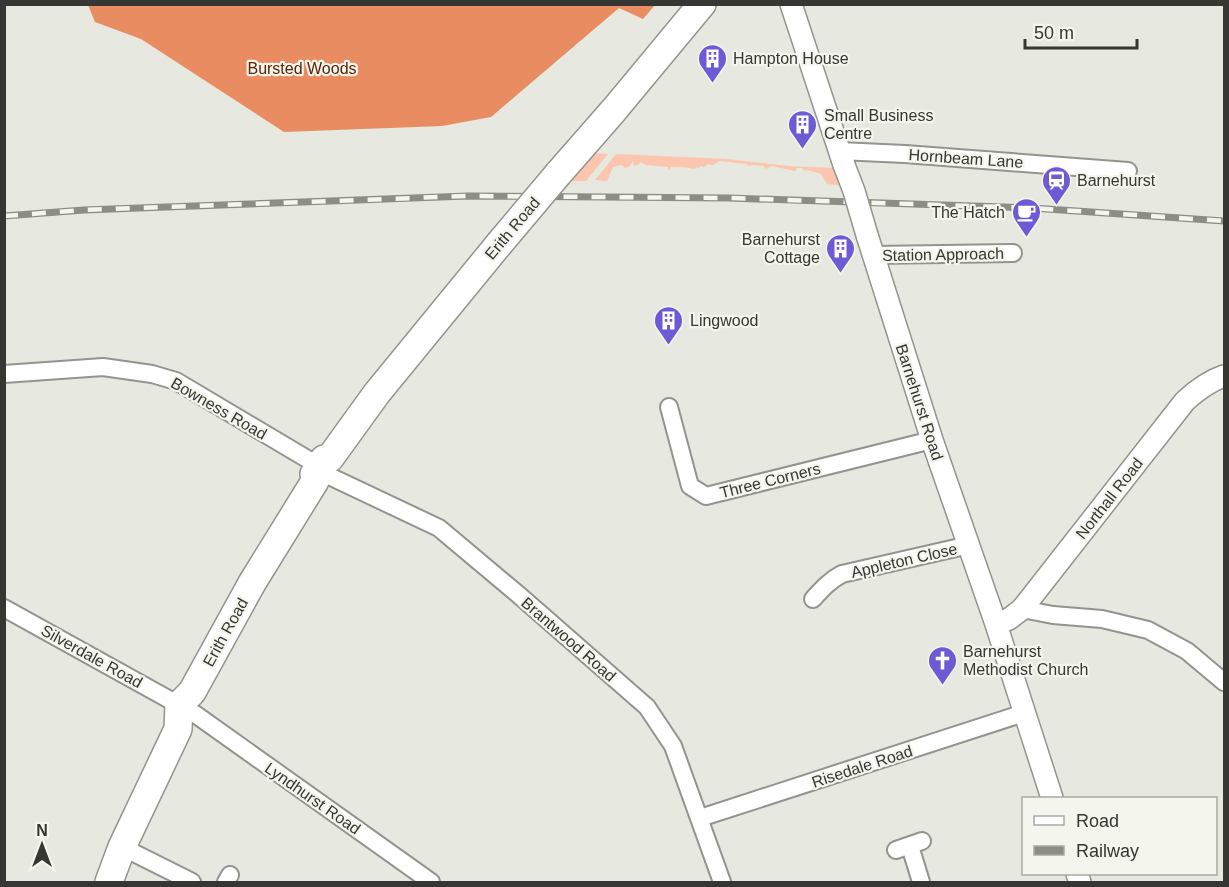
<svg xmlns="http://www.w3.org/2000/svg" width="1229" height="887" font-family="Helvetica,sans-serif">
<rect width="100%" height="100%" fill="#e7e8e0"/>
<path fill="#fbc5ae" d="M588,153L608,154L586,181H565Z
M616,154L726,159L789,166L834,168L839,185L827,184L821,174L807,170L804,171L802,168H797L795,171L772,166L765,169L764,166L753,165L749,166L746,164L719,161L713,165L708,164L704,167L700,166L698,169L697,167L694,169C687,167 680,167 671,167L669,170L668,167L646,165L640,162L638,165L634,166L633,161L630,166L625,168L622,165L613,167L607,181L595,180Z"/>
<path fill="#e98c62" d="M88,5V4L655,5L643,19L619,8L491,117L442,126L284,132L141,39L95,22Z"/>
<g fill="none" stroke-linecap="round" stroke-linejoin="round">
<defs>
<path id="minor" d="M839,151L905,154L1128,171
M873,255L1013,253
M4,374L103,367L152,374L176,381L319,466
M669,407L690,486L706,496L932,440
M327,475L439,528L520,596L647,707L673,746L722,882
M813,599C822,589 830,580 842,574L969,545
M4,608L179,705
M1022,609L1053,615L1102,619L1148,630L1187,651L1224,682
M195,714L431,882
M700,818L1024,713
M910,846L921,882
M122,847L192,882
M896,850L922,841
M226,882L230,875"/>
<path id="tertiary" d="M791,4L844,165
M867,235L932,440L996,624L1052,798
M996,624L1009,619L1022,609L1185,401C1197,390 1209,381 1224,376
M1077,874L1080,882"/>
<path id="primary" d="M558,174L614,110L702,4
M109,882L122,847L178,729L179,705L192,692L252,583L315,481L314,474L324,459L330,458L377,393L499,244"/>
</defs>
<use href="#minor" stroke="#93948d" stroke-width="20"/>
<use href="#tertiary" stroke="#93948d" stroke-width="24"/>
<use href="#primary" stroke="#93948d" stroke-width="30"/>
<use href="#minor" stroke="#fff" stroke-width="16"/>
<use href="#tertiary" stroke="#fff" stroke-width="21"/>
<use href="#primary" stroke="#fff" stroke-width="27"/>
<defs>
<path id="rail" d="M4,216L84,210L468,196L729,198L1032,208L1224,221"/>
</defs>
<use href="#rail" stroke="#8c8d87" stroke-width="7"/>
<use href="#rail" stroke="#f4f5ed" stroke-width="4.5" stroke-dasharray="14" stroke-linecap="butt"/>
<defs>
<path id="tertiary-bridge" d="M844,165L854,191L867,235"/>
<path id="primary-bridge" d="M499,244L558,174"/>
</defs>
<use href="#tertiary-bridge" stroke="#93948d" stroke-width="24" stroke-linecap="butt"/>
<use href="#primary-bridge" stroke="#93948d" stroke-width="30" stroke-linecap="butt"/>
<use href="#tertiary-bridge" stroke="#fff" stroke-width="21"/>
<use href="#primary-bridge" stroke="#fff" stroke-width="27"/>
</g>
<defs>
<symbol id="building-pin" viewBox="-11 -11 22 30"><path d="M0 17L-7.5 6A9.5 9.5 0 1 1 7.5 6Z" fill="#6d5bd5" stroke="#f4f5ed"/><path d="M-4-6H4V6H1V3H-1V6H-4ZM-2.5-4.3h1.7v1.8h-1.7ZM.8-4.3h1.7v1.8H.8ZM-2.5-1h1.7V.8h-1.7ZM.8-1h1.7V.8H.8Z" fill="#fff"/></symbol>
<symbol id="station-pin" viewBox="-11 -11 22 30"><path d="M0 17L-7.5 6A9.5 9.5 0 1 1 7.5 6Z" fill="#6d5bd5" stroke="#f4f5ed"/><path d="M-3-6H3Q5-6 5-4V2Q5 4 3 4L4.5 6H3L1.5 4h-3L-3 6H-4.5L-3 4Q-5 4-5 2V-4Q-5-6-3-6ZM-3.5-4v3h7v-3ZM-3.5 1v1.5H-2V1ZM2 1v1.5H3.5V1Z" fill="#fff"/></symbol>
<symbol id="cafe-pin" viewBox="-11 -11 22 30"><path d="M0 17L-7.5 6A9.5 9.5 0 1 1 7.5 6Z" fill="#6d5bd5" stroke="#f4f5ed"/><path d="M-5.5-4.5H6V0H3Q3 3.5 0 3.5H-2.5Q-5.5 3.5-5.5 0ZM3-3.2v2h1.7v-2ZM-6 4.5H4V6H-6Z" fill="#fff"/></symbol>
<symbol id="church-pin" viewBox="-11 -11 22 30"><path d="M0 17L-7.5 6A9.5 9.5 0 1 1 7.5 6Z" fill="#6d5bd5" stroke="#f4f5ed"/><path d="M-1.2-6h2.4v3.5h3.3v2.4h-3.3V6h-2.4V-.1h-3.3v-2.4h3.3Z" fill="#fff"/></symbol>
</defs>
<g fill-rule="evenodd">
<use href="#building-pin" x="696" y="42" width="33" height="45"/>
<use href="#building-pin" x="786" y="108" width="33" height="45"/>
<use href="#station-pin" x="1040" y="164" width="33" height="45"/>
<use href="#cafe-pin" x="1010" y="196" width="33" height="45"/>
<use href="#building-pin" x="824" y="232" width="33" height="45"/>
<use href="#building-pin" x="652" y="304" width="33" height="45"/>
<use href="#church-pin" x="926" y="644" width="33" height="45"/>
</g>
<g text-anchor="middle" stroke-width="4.5" stroke-linejoin="round" paint-order="stroke">
<g font-size="16" fill="#363733" stroke="#f4f5ed" text-anchor="start">
<text x="733" y="64">Hampton House</text>
<text x="824" y="121">Small Business<tspan x="824" dy="18">Centre</tspan></text>
<text x="1077" y="186">Barnehurst</text>
<text x="1005" y="218" text-anchor="end">The Hatch</text>
<text x="820" y="245" text-anchor="end">Barnehurst<tspan x="820" dy="18">Cottage</tspan></text>
<text x="690" y="326">Lingwood</text>
<text x="963" y="657">Barnehurst<tspan x="963" dy="18">Methodist Church</tspan></text>
</g>
<g font-size="16" fill="#5e2303" stroke="#f4f5ed">
<text x="302" y="74">Bursted Woods</text>
</g>
<g font-size="16" fill="#363733" stroke="#f4f5ed">
<text transform="translate(966 158) rotate(4)" y="6">Hornbeam Lane</text>
<text transform="translate(512 228) rotate(-50)" y="6">Erith Road</text>
<text transform="translate(943 254) rotate(-1)" y="6">Station Approach</text>
<text transform="translate(920 402) rotate(72)" y="6">Barnehurst Road</text>
<text transform="translate(219 408) rotate(30)" y="6">Bowness Road</text>
<text transform="translate(770 480) rotate(-14)" y="6">Three Corners</text>
<text transform="translate(1109 498) rotate(-52)" y="6">Northall Road</text>
<text transform="translate(904 560) rotate(-13)" y="6">Appleton Close</text>
<text transform="translate(225 632) rotate(-61)" y="6">Erith Road</text>
<text transform="translate(569 639) rotate(41)" y="6">Brantwood Road</text>
<text transform="translate(92 656) rotate(29)" y="6">Silverdale Road</text>
<text transform="translate(862 766) rotate(-18)" y="6">Risedale Road</text>
<text transform="translate(313 798) rotate(35)" y="6">Lyndhurst Road</text>
</g>
</g>
<rect width="1229" height="887" fill="none" stroke="#363733" stroke-width="12"/>
<rect x="1022" y="797" width="195" height="78" fill="#f4f5ed" stroke="#a8a9a3" stroke-width="1.5"/>
<rect x="1034" y="816" width="30" height="9" fill="#ffffff" stroke="#a8a9a3" stroke-width="1.5"/>
<text x="1076" y="827" font-size="18" fill="#363733">Road</text>
<rect x="1034" y="846" width="30" height="9" fill="#8c8d87" stroke="#a8a9a3" stroke-width="1.5"/>
<text x="1076" y="857" font-size="18" fill="#363733">Railway</text>
<g transform="translate(42 845)" stroke="#f4f5ed" stroke-width="4.5" paint-order="stroke">
<path d="M0-4.5L10 22L0 15L-10 22Z" fill="#363733"/>
<text y="-9" font-size="16" font-weight="bold" text-anchor="middle" fill="#363733">N</text>
</g>
<path d="M1025 39v9h112v-9" fill="none" stroke="#363733" stroke-width="3"/>
<text x="1034" y="39" font-size="18" fill="#363733" stroke="#f4f5ed" stroke-width="4.5" paint-order="stroke">50 m</text>
</svg>
